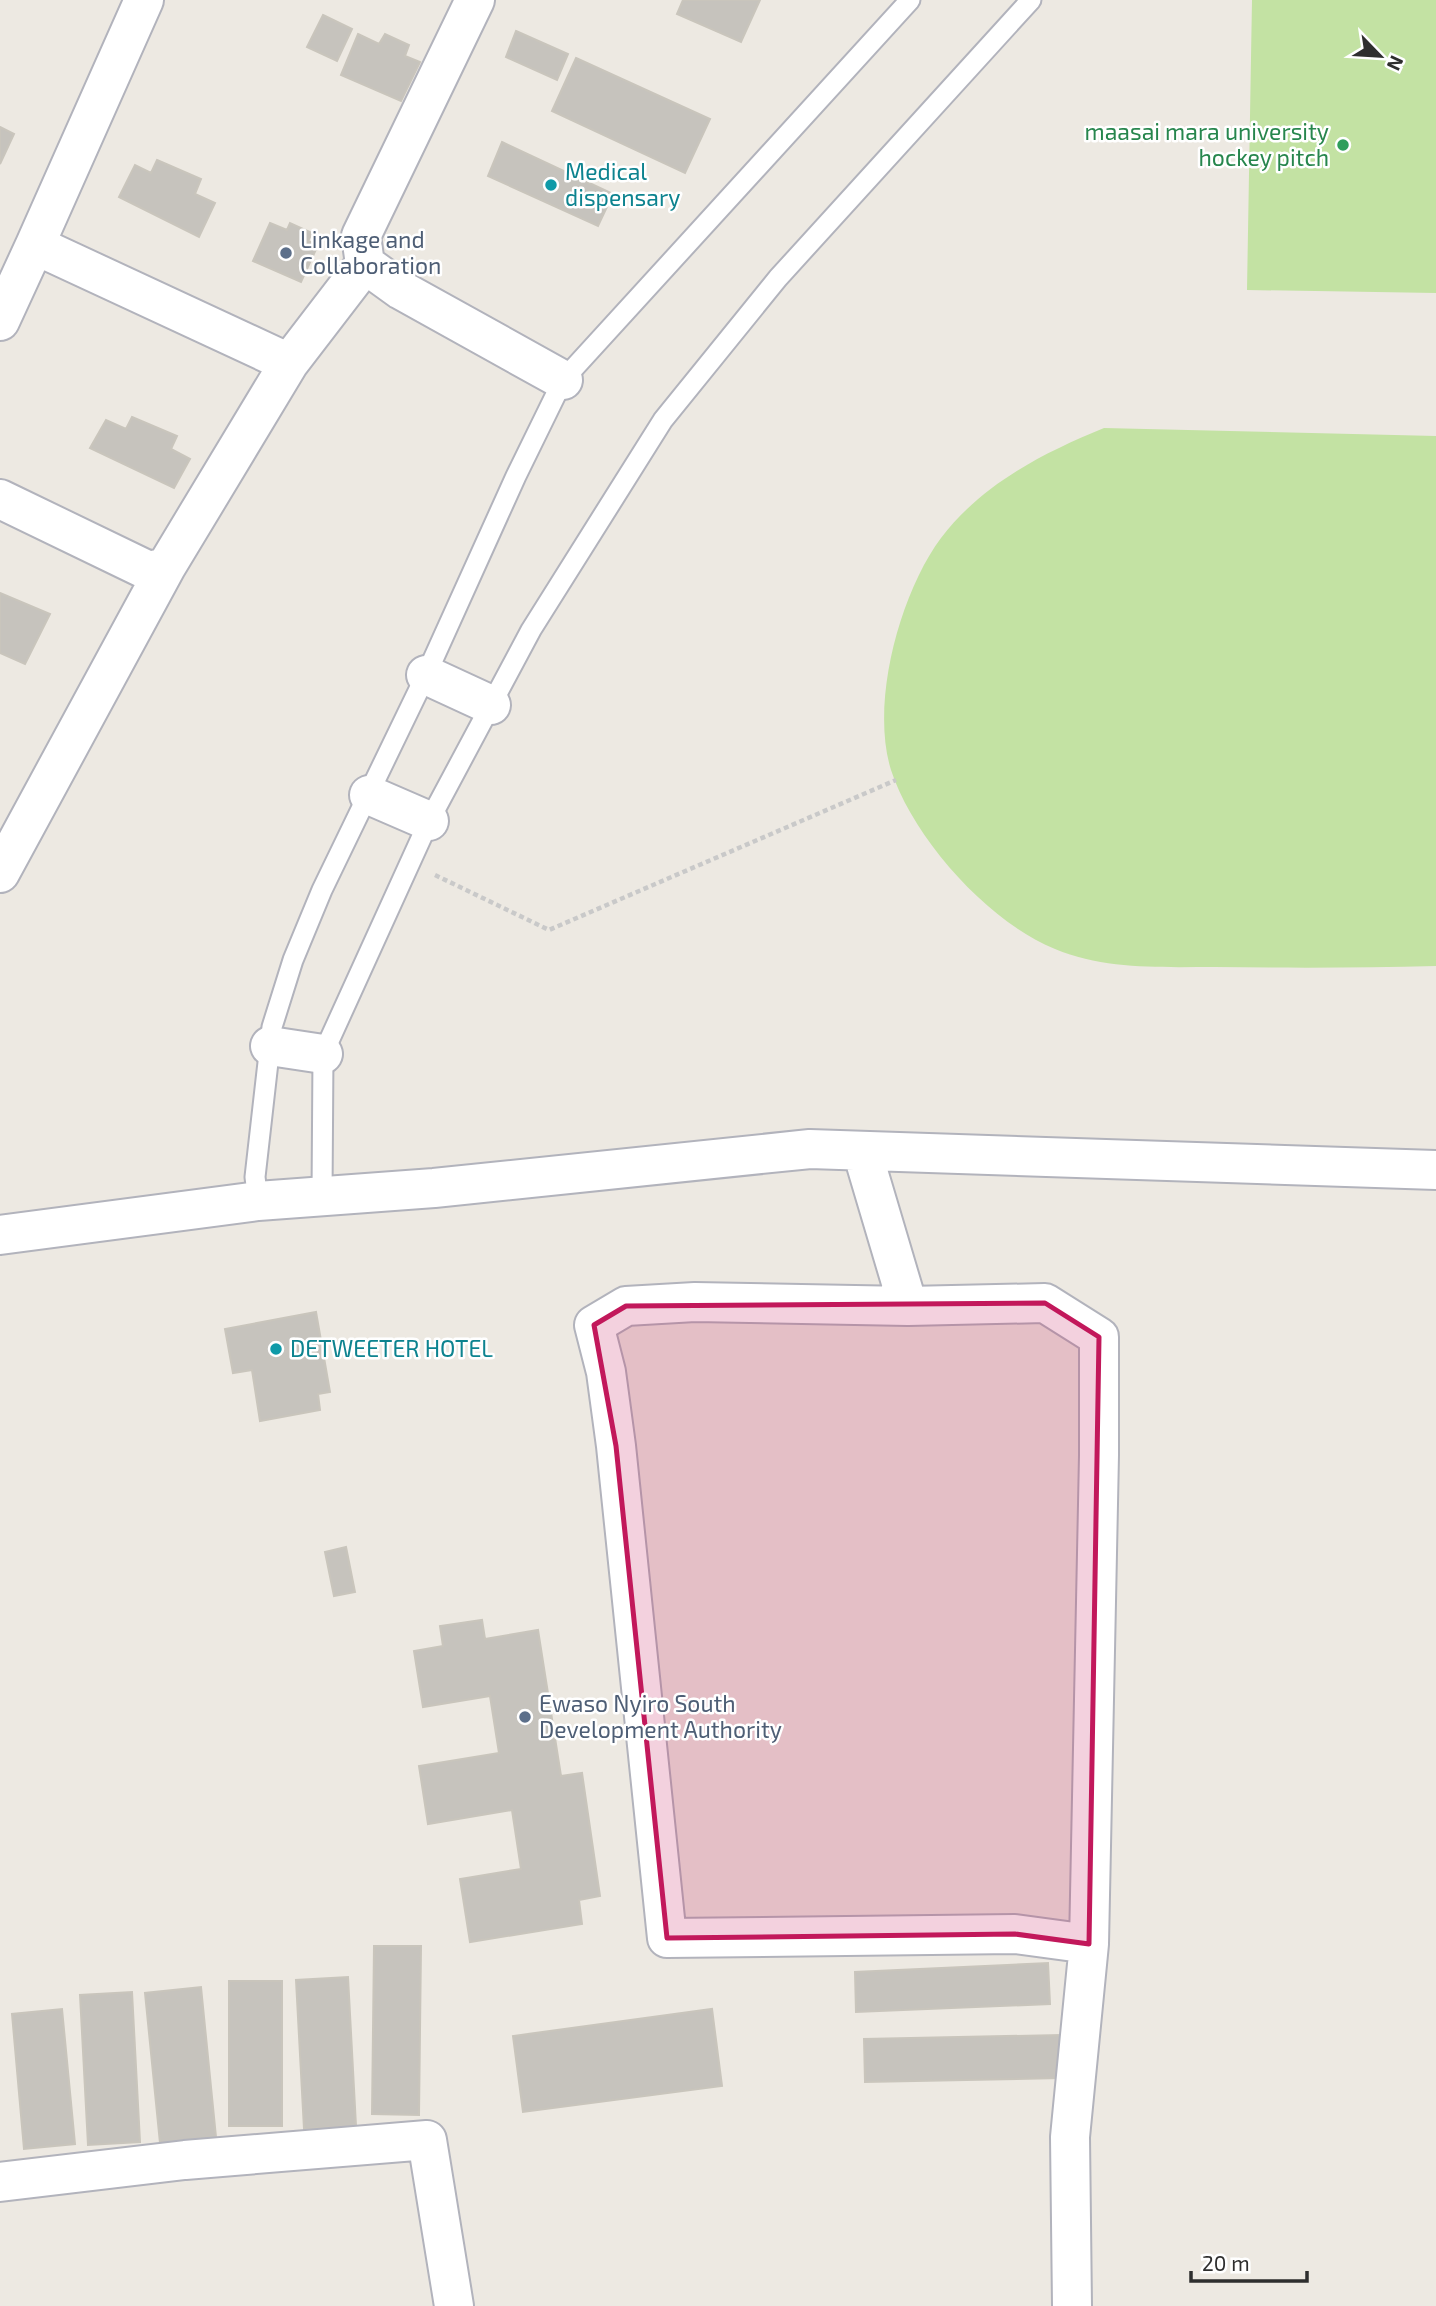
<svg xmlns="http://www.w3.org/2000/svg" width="1436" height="2306" font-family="'Exo 2',sans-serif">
<rect width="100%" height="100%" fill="#ede9e2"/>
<path fill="#c3e2a3" d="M1252,0H1436V293L1247,290Z
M1104,428L1436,436V966C1362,968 1288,968 1215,967C1161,967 1106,970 1055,949C988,922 913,838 891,770C870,703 900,593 941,538C982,484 1043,453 1104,428Z"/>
<path fill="#c6c3bd" stroke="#c9c5bc" stroke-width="2" d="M683,0H760L741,42L677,14Z
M323,15L352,29L337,61L307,47Z
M516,31L568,54L557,80L506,57Z
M358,34L379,44L385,34L409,45L405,56L420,62L401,101L341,75Z
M576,58L710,119L685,173L552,111Z
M0,127L14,134L0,164Z
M502,142L613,194L598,226L488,176Z
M157,160L201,179L195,194L215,203L199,237L119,197L135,165L151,173Z
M270,223L287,230L290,223L312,233L308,241L318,245L301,282L253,261Z
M132,417L177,436L171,449L190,459L174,488L90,448L106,420L126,429Z
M0,593L50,614L25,664L0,653Z
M316,1312L330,1392L318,1394L320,1410L260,1421L252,1370L233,1373L225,1329Z
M346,1547L355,1592L334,1596L325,1552Z
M482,1620L485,1639L538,1630L561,1776L582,1773L600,1896L579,1900L582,1924L470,1942L460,1879L521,1869L512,1810L428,1824L419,1766L499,1753L490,1696L423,1707L414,1651L443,1646L440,1626Z
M374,1946H421L419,2115L372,2114Z
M1048,1963L1050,2004L856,2012L855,1972Z
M348,1977L356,2126L304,2129L296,1980Z
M229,1981H282V2126H229Z
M201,1987L216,2137L160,2143L145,1993Z
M132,1992L140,2142L88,2145L80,1995Z
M62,2009L75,2144L24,2149L12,2014Z
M712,2009L722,2086L523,2112L513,2036Z
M1061,2035V2078L865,2082L864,2039Z"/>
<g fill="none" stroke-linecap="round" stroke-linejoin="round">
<defs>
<path id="lane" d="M322,1196L323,1054L429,821L531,630L663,420L778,278L1031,0
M258,1201L255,1177L272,1027L293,960L322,890L426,675L516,476L563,380L910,0"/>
<path id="street" d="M475,0L361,236L365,264L401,290L563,380
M35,245L144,0
M0,321L35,245L289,363
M0,499L149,571L166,567L289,363L365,264
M426,675L491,705
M369,795L429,821
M0,873L166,567
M270,1046L323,1054
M862,1151L908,1306L695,1302L626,1306L594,1325L606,1372L616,1446L667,1938L1015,1934L1089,1944L1070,2137L1072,2306
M0,1235L258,1201L434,1188L810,1149L1436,1170
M908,1306L1045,1303L1099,1337V1455L1089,1944
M0,2182L185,2160L427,2140L454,2306"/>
</defs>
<use href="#lane" stroke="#b2b3bc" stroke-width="23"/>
<use href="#street" stroke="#b2b3bc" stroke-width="42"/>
<path stroke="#c9c9c9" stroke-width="4.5" stroke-dasharray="5 3.5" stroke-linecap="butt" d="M435,875L549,930L896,780"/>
<use href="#lane" stroke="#fff" stroke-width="19"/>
<use href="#street" stroke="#fff" stroke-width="38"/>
</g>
<path fill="#c2185b" fill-opacity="0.2" stroke="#c2185b" stroke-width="5" stroke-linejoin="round" d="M1045,1303L1099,1337L1089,1944L1015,1934L667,1938L616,1446L594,1325L626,1306Z"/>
<circle fill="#2e9e5b" stroke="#fff" stroke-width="2.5" cx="1343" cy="145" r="7"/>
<g fill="#0f9aa8" stroke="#fff" stroke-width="2.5">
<circle cx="551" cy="185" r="7"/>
<circle cx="276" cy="1349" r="7"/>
</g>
<g fill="#5c6f8a" stroke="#fff" stroke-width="2.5">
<circle cx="286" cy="253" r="7"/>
<circle cx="525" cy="1717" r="7"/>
</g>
<g text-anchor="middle" stroke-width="5" stroke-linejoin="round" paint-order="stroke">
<g font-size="23" fill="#27864d" stroke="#fff" text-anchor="end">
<text x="1329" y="140">maasai mara university<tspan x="1329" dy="26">hockey pitch</tspan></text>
</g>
<g font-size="23" fill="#0d838f" stroke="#fff" text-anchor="start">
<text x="565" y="180">Medical<tspan x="565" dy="26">dispensary</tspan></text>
<text x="290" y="1357">DETWEETER HOTEL</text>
</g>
<g font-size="23" fill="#4e5e75" stroke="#fff" text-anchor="start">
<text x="300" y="248">Linkage and<tspan x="300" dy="26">Collaboration</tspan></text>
<text x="539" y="1712">Ewaso Nyiro South<tspan x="539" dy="26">Development Authority</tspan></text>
</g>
</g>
<g transform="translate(1380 56) rotate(115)" stroke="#ffffff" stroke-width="5" paint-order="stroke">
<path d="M0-5L12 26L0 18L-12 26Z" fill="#2e2e2e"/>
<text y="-10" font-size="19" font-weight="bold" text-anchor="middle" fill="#2e2e2e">N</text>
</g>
<path d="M1191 2271v10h116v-10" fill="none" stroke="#2e2e2e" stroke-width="3.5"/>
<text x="1202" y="2271" font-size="21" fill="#2e2e2e" stroke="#ffffff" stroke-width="5" paint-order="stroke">20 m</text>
</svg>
